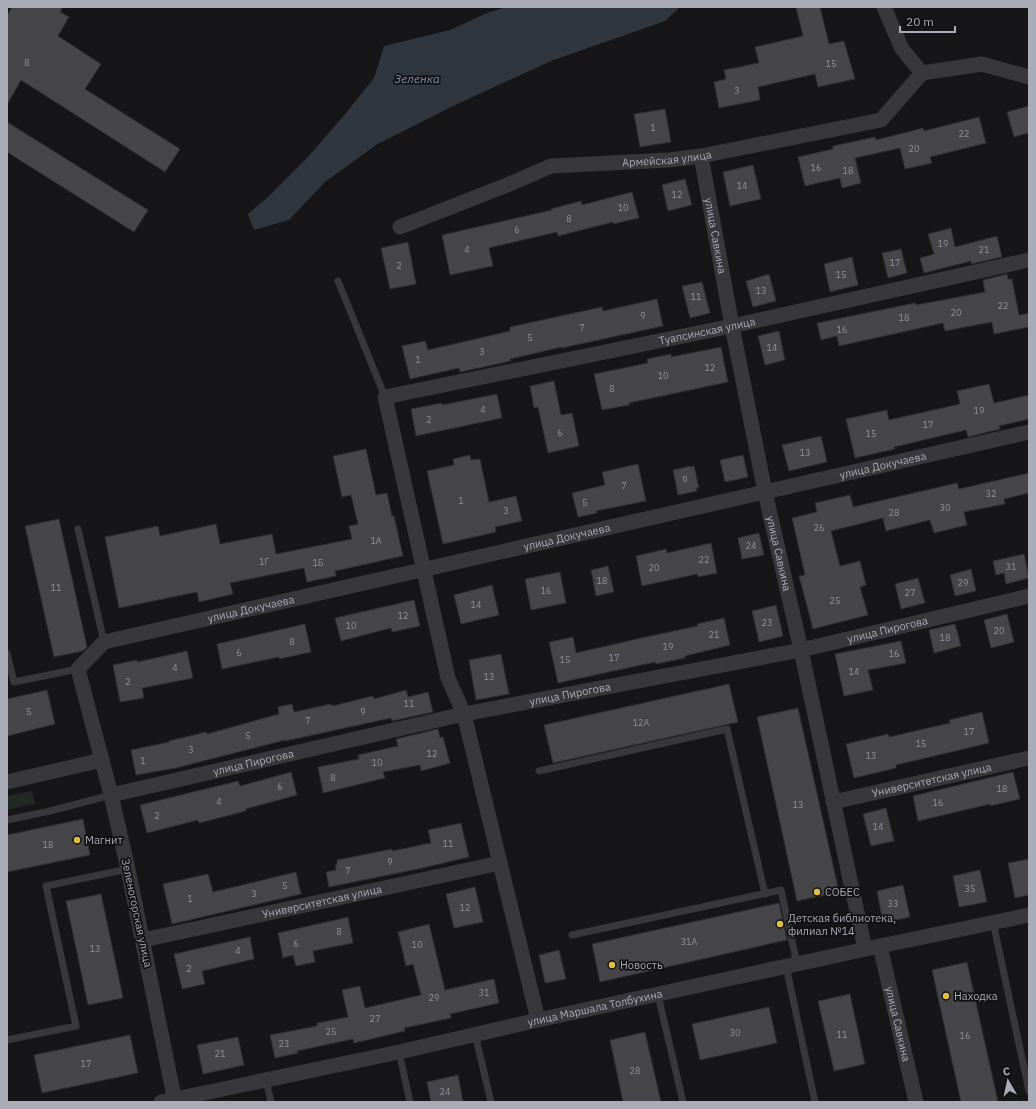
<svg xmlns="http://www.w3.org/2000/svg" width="1036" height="1109" font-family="'IBM Plex Sans',sans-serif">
<rect width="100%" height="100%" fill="#161517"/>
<path fill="#222923" d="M32,791L35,804L7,810V796Z"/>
<path fill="#30363e" d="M506,7H680L665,21L551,61L455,105L376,145L325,182L289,220L254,230L248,214L269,196L307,158L346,113L374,78L384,46L450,30L487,13Z"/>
<path fill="#45454a" stroke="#303033" d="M12,7H63L60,12L69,17L58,36L101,64L85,89L180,149L165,172L21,80L7,105V16Z
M796,7H820L829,44L844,41L855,79L818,87L815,74L758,87L760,100L719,108L714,82L726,79L724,70L759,63L755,47L803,36Z
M1029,106V133L1014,137L1007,112Z
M665,109L671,142L640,147L634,114Z
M979,117L986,143L930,157L932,163L905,169L900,148L855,158L861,183L842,188L840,178L805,186L798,157L833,149V146L875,137L876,140L923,128L924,131Z
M7,122L148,210L134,232L7,152Z
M753,165L761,199L730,206L723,172Z
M685,179L692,205L668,211L662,185Z
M632,192L639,218L613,224V222L558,236L557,232L489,248L493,266L450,275L442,235L552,210L551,209L581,201L582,205Z
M951,228L955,247L997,236L1002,257L971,264V261L924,273L920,258L934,254L928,234Z
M408,242L416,284L390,289L381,248Z
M901,249L907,273L888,278L882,253Z
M852,257L858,285L830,292L824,264Z
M769,274L776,301L753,307L746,281Z
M1007,274L1008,279H1012L1019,315L1029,313V327L994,334L992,322L945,331L943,323L839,346L837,336L821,340L817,323L915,303L916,305L985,292L983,280Z
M702,282L710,313L690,318L682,286Z
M657,299L663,326L562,348V347L510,359L511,361L460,372L459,368L410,379L402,346L425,341L428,350L510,331V327L602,307L603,311Z
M779,331L785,360L765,365L758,336Z
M721,347L728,382L629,403V405L602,410L594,374L648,363L647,359L671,354V357Z
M554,381L561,415L572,413L579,446L548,453L538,407L534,408L530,386Z
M989,384L994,403L1029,395V419L999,426L1000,429L968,437L966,430L894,447L895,449L855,458L846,419L887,410L889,420L960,404L957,391Z
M497,394L502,418L416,436L411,409L442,403V405Z
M821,436L827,462L789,471L782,445Z
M366,449L376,495L387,493L392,516H394L403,556L335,571L336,576L307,582L304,568L230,583L233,594L199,602L197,592L119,608L105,537L158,526L160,536L216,524L220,544L272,534L276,554L352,539L349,526L358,524L351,495L342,497L333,456Z
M470,455L471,460L480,459L489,502L516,496L522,521L495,527L496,532L443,544L427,471L454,465L453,459Z
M743,455L748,477L725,482L720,460Z
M638,464L646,501L596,511L597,513L578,517L572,493L605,485L602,472Z
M691,466V467L694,466L699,488H696L697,491L678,495L673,470Z
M1029,473V493L1004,499L1005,504L964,512L967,525L934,533L930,520L886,531L883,518L831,531L840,566L860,561L866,585L860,587L868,615L813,629L799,576L805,575L792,518L817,512L815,503L850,495L853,507L957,483L959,489Z
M59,519L87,647L83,651L54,657L25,526Z
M759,533L764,555L742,559L738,538Z
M711,543L717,573L698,577L697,574L642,586L636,556L666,549L667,553Z
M1024,554L1029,578L1006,584L1004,573L996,575L993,561Z
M608,566L614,592L596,596L591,570Z
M971,569L976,591L955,596L950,575Z
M560,572L566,603L531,610L525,579Z
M918,578L925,603L901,609L895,584Z
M492,585L499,615L461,624L454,595Z
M414,600L420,626L392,632L391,628L341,641L335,618Z
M776,605L783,636L759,642L752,611Z
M1007,614L1014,642L991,648L984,620Z
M724,618L730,645L685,656V658L656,664L655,662L558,683L549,642L573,637L576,653L650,636L698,626L697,624Z
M305,624L311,652L279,659V657L222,669L217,644Z
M955,624L961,646L934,653L929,630Z
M901,641L906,663L868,670L873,690L844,696L835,654Z
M187,651L193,678L142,688L144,698L120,702L113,665L137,660V662Z
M501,654L509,694L476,700L469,660Z
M729,684L738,722L553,763L544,725Z
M47,690L55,724L7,736V699Z
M406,690L408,697L428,692L433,712L392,721L391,718L285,741V740L176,768L136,775L131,750L169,742V741L206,732L207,734L279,714L278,707L292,704L294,712L331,704L332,706L373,696L374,699Z
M798,708L839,892L797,901L757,717Z
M982,712L989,743L896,765V768L854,778L846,744L888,734L889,737L950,723L949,720Z
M438,729L440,738L443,737L450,763L421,771L420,765L383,772L385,778L323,793L318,767L359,759L358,755L398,746L396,739Z
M291,772L297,795L246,809V811L199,823L198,820L147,833L140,805L238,781L240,786Z
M1013,772L1020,799L990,806V804L918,821L913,796Z
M886,808L894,841L871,846L863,814Z
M83,819L90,855L7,872V835Z
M461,823L469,857L418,869L329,887L326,872L336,870L335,865H337V860L392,849V851L431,843L428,830Z
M1029,859V895L1015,898L1008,863Z
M980,870L987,902L959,907L953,876Z
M296,872L301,894L172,924L163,884L208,874L213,892Z
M903,885L910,917L883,923L877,891Z
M475,887L483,922L454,928L446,894Z
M101,894L123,998L88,1005L66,901Z
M779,903L787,940L600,982L592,944Z
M348,917L353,943L313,951L315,962L296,966L293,955L283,958L278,933Z
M429,924L445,990L494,979L499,1003L450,1014L451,1018L404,1028L405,1031L354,1043L353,1039L297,1051L298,1053L275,1058L270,1035L317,1026V1023L348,1017L342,990L360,986L365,1008L421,995L413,964L406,966L398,932Z
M250,937L254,959L202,971L205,984L182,989L174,954Z
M559,950L566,979L545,983L539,955Z
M967,962L998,1102H961L932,970Z
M850,994L865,1064L834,1071L818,1001Z
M769,1007L777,1043L700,1060L692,1024Z
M645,1032L661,1102H623L610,1040Z
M130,1035L138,1073L42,1093L34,1055Z
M238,1037L244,1065L203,1074L197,1045Z
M458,1075L463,1102H431L427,1082Z"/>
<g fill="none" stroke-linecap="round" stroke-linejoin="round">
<path stroke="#37373c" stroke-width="7" d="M338,281L385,397
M78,529L104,642
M7,653L14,682L78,669
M539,771L727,729L765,894
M7,820L50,811L111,795
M993,922L1029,1091
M572,935L781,890L797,964
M786,966L815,1102
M658,995L683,1102
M475,1034L491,1102
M7,1040L76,1026L46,886L128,869
M399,1052L410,1102
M266,1080L271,1102"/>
<g stroke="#37373c" stroke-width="15">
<path d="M884,7L902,49L922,73L982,64L1029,77"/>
<path id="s1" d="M701,156L732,326L765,492L801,650L865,949"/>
<path id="s2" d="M400,227L507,185L551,166L669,160L701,156L881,120L922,73"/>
<path d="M7,782L102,760"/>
<path id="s3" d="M111,795L464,714L801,650L1029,596"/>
<path id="s4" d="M833,802L1029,758"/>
<path id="s5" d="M143,940L500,863"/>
<path id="s6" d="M880,946L916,1102"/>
<path id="s7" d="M538,1020L464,714L448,678L385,397L732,326L1029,260"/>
<path id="s8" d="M161,1102L399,1052L538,1020L880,946L1029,915"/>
<path id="s9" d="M175,1102L128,869L111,795L78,669L104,642L1029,432"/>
</g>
</g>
<g fill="#dfbe45" stroke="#111012" stroke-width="1.5">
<circle cx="77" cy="840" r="4"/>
<circle cx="817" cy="892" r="4"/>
<circle cx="780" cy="924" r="4"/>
<circle cx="612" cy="965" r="4"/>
<circle cx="946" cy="996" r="4"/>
</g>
<g text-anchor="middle" stroke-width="3.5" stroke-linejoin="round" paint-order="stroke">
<g font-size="9" fill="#90929b">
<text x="27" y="66">8</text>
<text x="831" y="67">15</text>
<text x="737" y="94">3</text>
<text x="653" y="131">1</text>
<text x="964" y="137">22</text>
<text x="914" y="152">20</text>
<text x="816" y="171">16</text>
<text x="848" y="174">18</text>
<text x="742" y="189">14</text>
<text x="677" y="198">12</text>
<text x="623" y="211">10</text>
<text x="569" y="222">8</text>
<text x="517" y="233">6</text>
<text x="943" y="247">19</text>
<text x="467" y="253">4</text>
<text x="984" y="253">21</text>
<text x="895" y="266">17</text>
<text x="399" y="269">2</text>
<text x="841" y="278">15</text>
<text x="761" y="294">13</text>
<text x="696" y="300">11</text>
<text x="1003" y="309">22</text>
<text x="956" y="316">20</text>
<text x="643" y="319">9</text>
<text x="904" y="321">18</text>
<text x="582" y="331">7</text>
<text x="842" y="333">16</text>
<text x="530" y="341">5</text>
<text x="772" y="351">14</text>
<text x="482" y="355">3</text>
<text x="418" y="363">1</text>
<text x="710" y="371">12</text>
<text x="663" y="379">10</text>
<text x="612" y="392">8</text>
<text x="483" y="413">4</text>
<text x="979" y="414">19</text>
<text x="429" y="423">2</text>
<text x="928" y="428">17</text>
<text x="560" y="436">6</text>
<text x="871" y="437">15</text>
<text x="805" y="456">13</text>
<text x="685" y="483">9</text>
<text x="624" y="489">7</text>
<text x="991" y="497">32</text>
<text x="461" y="504">1</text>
<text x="585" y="506">5</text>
<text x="945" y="511">30</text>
<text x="506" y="514">3</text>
<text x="894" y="516">28</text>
<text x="819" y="531">26</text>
<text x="376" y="544">1А</text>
<text x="751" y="549">24</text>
<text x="704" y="563">22</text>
<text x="264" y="565">1Г</text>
<text x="318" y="566">1Б</text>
<text x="1011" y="570">31</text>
<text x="654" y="571">20</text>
<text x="602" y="584">18</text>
<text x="963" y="586">29</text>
<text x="56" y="591">11</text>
<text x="546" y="594">16</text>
<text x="910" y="596">27</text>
<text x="835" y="604">25</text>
<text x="476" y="608">14</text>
<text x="403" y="619">12</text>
<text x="767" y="626">23</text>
<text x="351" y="629">10</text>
<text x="999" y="634">20</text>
<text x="714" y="638">21</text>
<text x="945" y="641">18</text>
<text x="292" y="645">8</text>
<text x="668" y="650">19</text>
<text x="239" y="656">6</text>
<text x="894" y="657">16</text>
<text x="614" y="661">17</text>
<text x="565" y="663">15</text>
<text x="175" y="671">4</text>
<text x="854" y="675">14</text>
<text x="489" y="680">13</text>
<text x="128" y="685">2</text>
<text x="409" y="707">11</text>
<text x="29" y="715">5</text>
<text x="363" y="715">9</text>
<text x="308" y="724">7</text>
<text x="641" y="726">12А</text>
<text x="969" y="735">17</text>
<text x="248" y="739">5</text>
<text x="921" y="747">15</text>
<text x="191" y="753">3</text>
<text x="432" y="757">12</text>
<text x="871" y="759">13</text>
<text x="143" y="764">1</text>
<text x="377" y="766">10</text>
<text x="333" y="781">8</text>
<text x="280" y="790">6</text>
<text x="1002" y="792">18</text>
<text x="219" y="805">4</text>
<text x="938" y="806">16</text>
<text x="798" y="808">13</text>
<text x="157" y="819">2</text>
<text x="878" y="830">14</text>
<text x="448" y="847">11</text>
<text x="48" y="848">18</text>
<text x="390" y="865">9</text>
<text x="348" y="874">7</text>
<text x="285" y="889">5</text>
<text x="970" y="892">35</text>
<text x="254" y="897">3</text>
<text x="190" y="902">1</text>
<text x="893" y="907">33</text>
<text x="465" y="911">12</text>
<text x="339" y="935">8</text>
<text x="689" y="945">31А</text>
<text x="296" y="947">6</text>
<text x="417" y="948">10</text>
<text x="95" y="952">13</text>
<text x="238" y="954">4</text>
<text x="189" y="972">2</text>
<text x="484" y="996">31</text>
<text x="434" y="1001">29</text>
<text x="375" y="1022">27</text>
<text x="331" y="1035">25</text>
<text x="735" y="1036">30</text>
<text x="842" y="1038">11</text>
<text x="965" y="1039">16</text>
<text x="284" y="1047">23</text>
<text x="220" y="1057">21</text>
<text x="86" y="1067">17</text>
<text x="635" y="1074">28</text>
<text x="445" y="1095">24</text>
</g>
<g font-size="11" fill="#a9abb6" stroke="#111012">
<text dy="4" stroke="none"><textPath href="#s2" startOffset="279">Армейская улица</textPath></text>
<text dy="4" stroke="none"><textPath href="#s1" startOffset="81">улица Савкина</textPath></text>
<text dy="4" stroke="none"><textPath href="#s7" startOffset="971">Туапсинская улица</textPath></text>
<text dy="4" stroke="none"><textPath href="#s9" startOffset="1280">улица Докучаева</textPath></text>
<text dy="4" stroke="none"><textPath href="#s9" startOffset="956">улица Докучаева</textPath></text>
<text dy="4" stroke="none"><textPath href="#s1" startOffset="405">улица Савкина</textPath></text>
<text dy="4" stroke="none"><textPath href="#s9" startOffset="632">улица Докучаева</textPath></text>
<text dy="4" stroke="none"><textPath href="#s3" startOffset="794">улица Пирогова</textPath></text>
<text dy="4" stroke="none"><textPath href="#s3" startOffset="470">улица Пирогова</textPath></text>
<text dy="4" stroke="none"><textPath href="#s3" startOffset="146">улица Пирогова</textPath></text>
<text dy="4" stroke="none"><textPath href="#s4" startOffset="101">Университетская улица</textPath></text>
<text dy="4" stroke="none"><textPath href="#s5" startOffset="183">Университетская улица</textPath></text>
<text transform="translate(137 913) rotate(78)" y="4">Зеленогорская улица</text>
<text dy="4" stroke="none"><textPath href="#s8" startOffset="444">улица Маршала Толбухина</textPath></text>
<text dy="4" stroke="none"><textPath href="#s6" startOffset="80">улица Савкина</textPath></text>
</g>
<g font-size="11" fill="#a9abb6" stroke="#111012" text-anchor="start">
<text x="85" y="844">Магнит</text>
<text x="825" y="896">СОБЕС</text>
<text x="788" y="922">Детская библиотека,<tspan x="788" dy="13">филиал №14</tspan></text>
<text x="620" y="969">Новость</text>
<text x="954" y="1000">Находка</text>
</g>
<g font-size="12" font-style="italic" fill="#8394ad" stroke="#111012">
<text x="417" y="83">Зеленка</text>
</g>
</g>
<rect width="1036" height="1109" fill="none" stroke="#a9abb6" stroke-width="16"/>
<g transform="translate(1008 1081) rotate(351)" stroke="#111012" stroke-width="3" paint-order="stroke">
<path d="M0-3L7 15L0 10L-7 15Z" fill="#a9abb6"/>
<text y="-6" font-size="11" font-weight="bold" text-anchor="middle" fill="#a9abb6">С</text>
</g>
<path d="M900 26v6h55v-6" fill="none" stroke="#a9abb6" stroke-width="2"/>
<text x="906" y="26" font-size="12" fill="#a9abb6" stroke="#111012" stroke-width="3" paint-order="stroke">20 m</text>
</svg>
